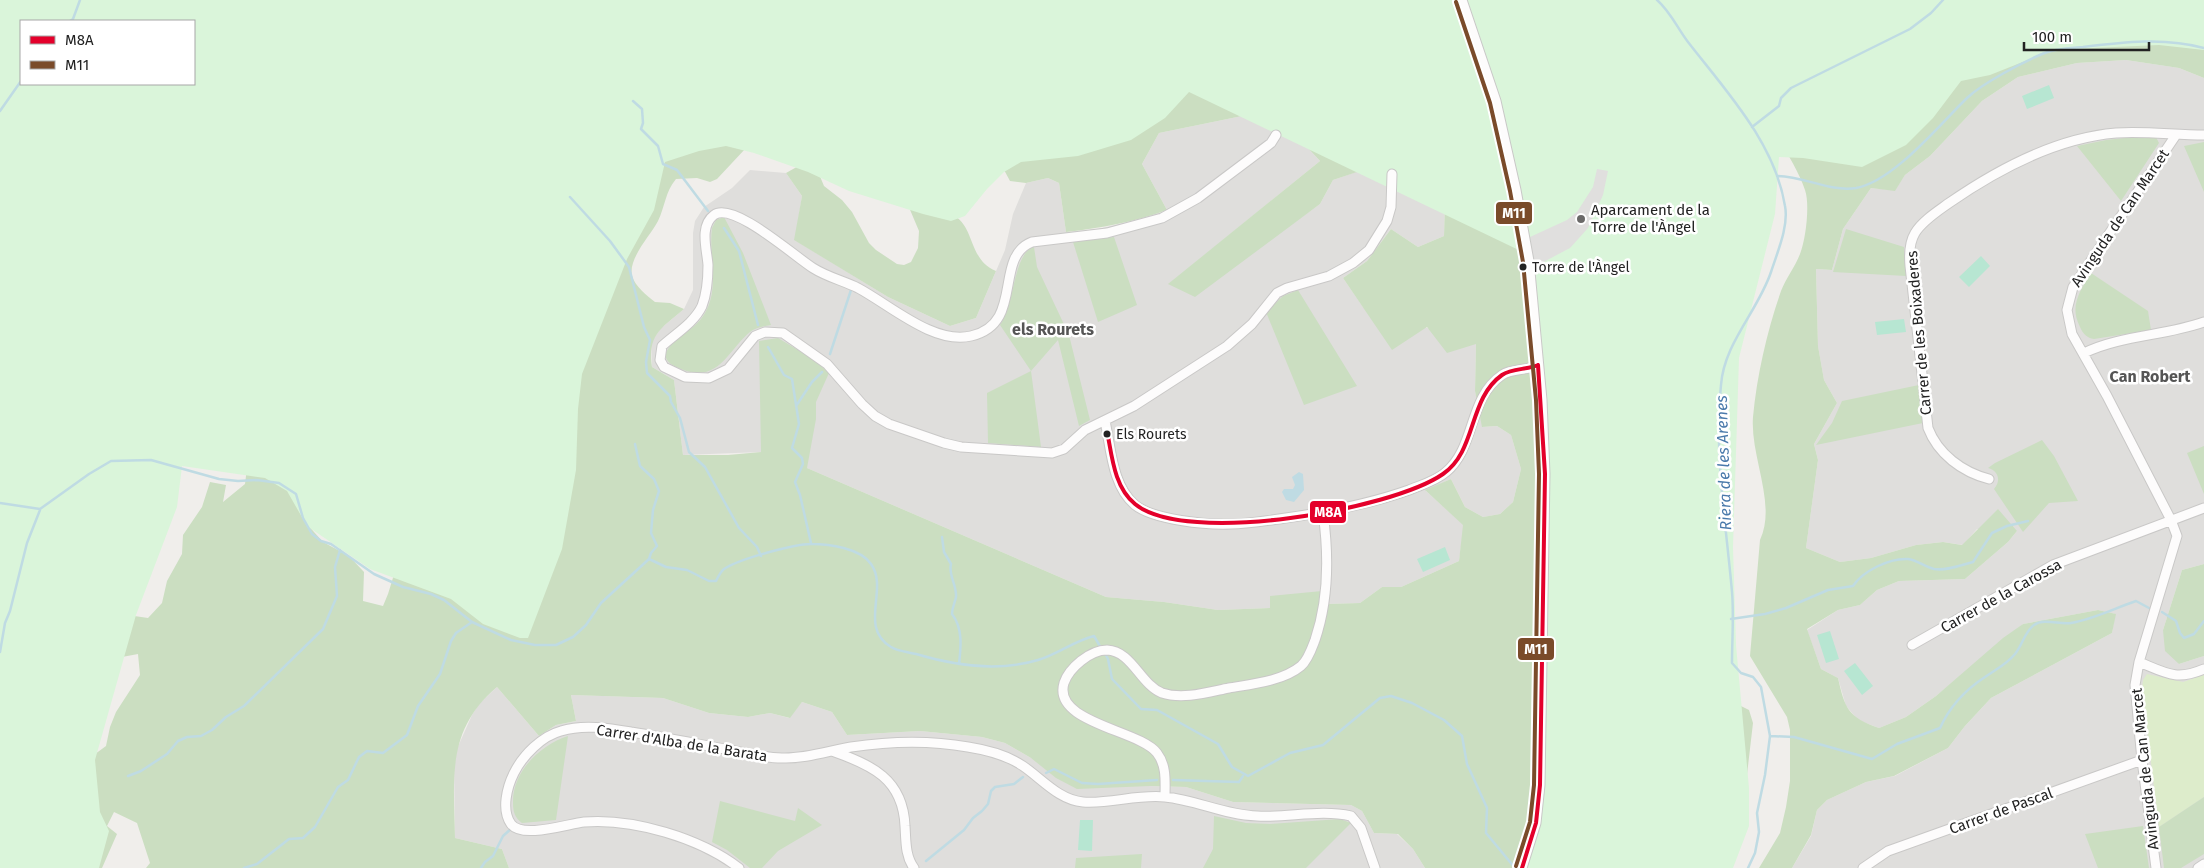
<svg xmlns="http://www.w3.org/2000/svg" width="2204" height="868" font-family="'Fira Sans',sans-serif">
<rect width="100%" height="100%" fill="#f0eeeb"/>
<path fill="#dfdedc" d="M2126,60L2179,68L2204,78V564L2182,570L2163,630L2179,664L2204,656V868H1792L1811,836L1817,810L1827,800L1866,782L1895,776L1948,748L1965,726L1991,698L2112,633L2115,614L2098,610L2023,624L1936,696L1906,717L1879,728L1858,720L1846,706L1838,678L1821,669L1807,630L1838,610L1860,605L1877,590L1899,581L1965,579L2008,542L2017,531L1977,529L1963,545L1943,542L1916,545L1871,558L1840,562L1806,548L1818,460L1814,444L1837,403L1824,380L1818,346L1816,269L1832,270L1843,229L1871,188L1895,190L1905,175L1930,156L1982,101L2018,77L2077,63Z
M1247,115L1294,133L1320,161L1169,284L1264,244L1320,204L1333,180L1408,154L1445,202L1444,236L1418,247L1391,229L1367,261L1343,278L1363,307L1476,344L1475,391L1483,427L1497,426L1511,435L1521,469L1513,502L1500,514L1483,517L1465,507L1451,479L1426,491L1464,525L1459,561L1401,587H1382L1360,603L1327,604L1270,596V608L1218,610L1164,602L1106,597L807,468L761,452L683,455L674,380L652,367L651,343L660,329L684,309L693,290V233L695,221L704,207L732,188L750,170L786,173L802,196L795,240L888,297L950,326L976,318L1005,250L1013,214L1026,183L1048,178L1059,183L1066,232L1098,229L1140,219L1167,210L1142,164L1159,133Z
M497,687L539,736L556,725L576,721L571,695L663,698L709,713L748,717L770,713L789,718L802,702L832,712L847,735L920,731L982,737L1005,743L1031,758L1150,786L1186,787L1233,802L1351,805L1362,811L1374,833L1397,834L1413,849L1425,868H509L502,849L455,838L454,766L456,751L472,715L479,704Z"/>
<path fill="#ddeccb" d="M2147,674L2183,682L2204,675V797L2159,827L2142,690L2143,680Z"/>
<path fill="#cbdec1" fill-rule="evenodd" d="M0,0H400L353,69L746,148L717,179L710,182L697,178L676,179C665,192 665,207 658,221C651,235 628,258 632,276C635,286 647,296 655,302L670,303L684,309C662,328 647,334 652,367L674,380L683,455H728L761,452L759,341L778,338L813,359L829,373L816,402V419L807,468L1106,597L1164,602L1218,610L1270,608V596L1322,591L1327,604L1360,603L1382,587H1401L1459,561L1463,525L1425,490L1451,479L1465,507L1483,517L1500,514L1513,502L1521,469L1511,435L1497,426L1482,427L1475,391L1476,344L1447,353L1427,327L1392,350L1343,278L1367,261L1391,229L1418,247L1444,236L1445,202L1408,155L1333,180L1320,204L1195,297L1168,284L1320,161L1294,133L1247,115L1159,133L1142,164L1167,210C1134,222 1101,228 1066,232L1059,183L1048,178L1026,183L1010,181L1003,168L1017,122L1615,0L1726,342L1737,704L1749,710L1753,723L1743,809L1725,868H1425L1413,849L1398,834L1374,833L1362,811L1351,805L1233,802L1186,787L1150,786L1077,789L1056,778L1031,758L1005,743L982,737L920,731L847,735L832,712L802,702L790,718L770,713L748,717L709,713L663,698L571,695L576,721L556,725L539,736L497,687C446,730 454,778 455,838L502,849L509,868H146L150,863L137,823L114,812L107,826L117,834L102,868H0V801L17,193ZM21,21H194V84H21ZM202,428L247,468L245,484L223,502L226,485L210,482L202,507L183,535L182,554L167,581L162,603L148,618L114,613L103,598ZM305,522L396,568L388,594L383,606L363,601L364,572L349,556L323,542ZM138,654L140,675L116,712L110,727L106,746L91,757L122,657Z
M2204,0V78L2179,68L2126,60L2077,63L2018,77L1982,101L1930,156L1905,175L1895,191L1871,188L1843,229L1832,270L1816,269L1818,346L1824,380L1837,403L1814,444L1818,460L1806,548L1840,562L1871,558L1916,545L1943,542L1962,545L1998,509L2017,531L2008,542L1965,579L1899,581L1877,590L1860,605L1838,610L1807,629L1821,669L1838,678C1845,709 1848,717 1879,728L1906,717L1936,696L2003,638L2023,624L2098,610L2116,614L2112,633L1991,698L1965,726L1948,748L1894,776L1866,782L1827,800L1817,810L1811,835L1792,868H1759L1780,833L1786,807L1790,781V730L1787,717L1750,656L1760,540C1777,504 1750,457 1753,417C1757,375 1767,331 1781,291C1786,278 1795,267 1800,254C1806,239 1810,204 1805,190C1799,172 1788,155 1779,139Z
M2134,137H2156L2159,143L2121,201L2077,146L2106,140Z
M2204,142V192L2184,146Z
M802,164L819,174L824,186L842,200L852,212L869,243L876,250L897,264L904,265L911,262L918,248L919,231L908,205C922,208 939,208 951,214C976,225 967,259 996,271L976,318L950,326L888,297L794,240L802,196L786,173Z
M724,217L743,253L771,325C764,326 755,328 750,332C727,351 719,384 681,369C673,366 667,363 665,355C671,339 691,332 701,319C722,292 708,258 712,228L716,220Z
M1846,229L1904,247L1906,276L1833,272Z
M1114,237L1137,305L1098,322L1073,242Z
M1034,247L1037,267L1069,335L1090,420L1079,426L1058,340L1031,371L1041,447L988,443L987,393L1031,371L1000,325C1015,304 1013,253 1034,247Z
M2091,273L2148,311L2151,330L2094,339C2087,338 2083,334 2080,327C2069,306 2080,291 2091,273Z
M1298,290L1357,386L1304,405L1266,312L1283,296Z
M1919,385L1923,423L1816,445L1832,423L1842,401Z
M2042,440L2054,456L2078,501L2049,503L2023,532L1994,489C2001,481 1999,471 1988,468L1995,463Z
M2204,446V494L2187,453Z
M2204,564V656L2179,664L2165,651L2163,630L2182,570Z
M568,736L556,820L522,823C515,818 513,812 513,803C512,772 540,745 568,736Z
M2204,797V854L2181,868H2164L2159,827Z
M720,801L795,821L798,808L822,825L778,851L762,868H750L727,850L712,842Z
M1214,816L1246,823L1270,824L1340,819L1351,823L1306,868H1203L1213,849Z
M2143,826L2149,868H2098L2085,834Z
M1142,854L1141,868H1075L1076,858Z"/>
<path fill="#daf5da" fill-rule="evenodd" d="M0,0H2204V50L2159,45L2071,49L2045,53L1990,75L1961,81L1933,118L1906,145L1862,167L1803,158L1779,157L1775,214L1739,358L1733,547L1736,645L1749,788V826L1733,868H1524L1535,840L1547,483L1531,256L1189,92L1165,118L1131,140L1078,156L1021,162L1004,172L987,189L965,216L951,221L923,214L849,191L808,172L754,153L726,146L699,151L665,162L654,210L627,259L582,374L578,409L576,470L562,549L528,638H520L483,624L451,599L370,569L307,526L287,491L265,478L182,466L177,507L136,615L95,760L100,812L109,831L99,868H0ZM21,21H194V84H21Z"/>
<path fill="#b7e6d2" d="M2049,85L2054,98L2027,109L2022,96Z
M1981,256L1990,266L1969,287L1959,277Z
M1904,319L1906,332L1877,335L1875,322Z
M1445,547L1450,560L1423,572L1417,559Z
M1830,631L1839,659L1826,663L1817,635Z
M1855,663L1873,686L1862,695L1844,671Z
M1080,820H1093L1092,851L1078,850Z"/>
<path fill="#e0dfde" d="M1597,169L1608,171L1603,195L1588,228L1570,248L1534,267L1530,237L1567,220L1577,212L1593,187Z"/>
<path fill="#bfdbe3" d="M1299,472L1303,474L1304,490L1294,502L1286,500L1282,492L1284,489H1293L1295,485L1292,477Z"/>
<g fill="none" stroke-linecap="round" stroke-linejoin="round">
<path stroke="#bfdbe3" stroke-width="2.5" d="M1657,0C1670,11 1678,29 1688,42C1726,91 1775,143 1785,206C1789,226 1777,253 1771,272C1758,311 1724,343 1721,385C1714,455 1726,523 1732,592C1734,615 1732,640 1732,663L1741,673L1753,677L1761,687L1770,736L1765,775L1757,813L1759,832L1755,853L1748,868
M70,21L73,19L80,0
M633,101L642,109L643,123L641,129L658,146L663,164L677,170L708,211
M0,111L21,81
M1752,127L1779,106L1781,98L1791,88L1910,29L1931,13L1943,0
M1777,176C1804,176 1829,192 1856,188C1894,181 1939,125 1967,98C1983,83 2021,63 2042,54C2055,48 2070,48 2083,47C2123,42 2165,37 2204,48
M570,197L610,241L629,267L644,327L650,340L646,362L647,373L670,396L671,402L680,418L689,452L705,467L739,528L757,547L761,556
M724,228L739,251L758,325
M768,347L784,375L792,379L799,424L792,448L802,458L803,464L795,482L800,495L811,543
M830,354L851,290
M796,406L812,382L822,372
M635,444L640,466L654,479L659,491L653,510L651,533L657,546L651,553L649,559
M0,503L40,509L89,474L111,461L151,460L219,479L238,481L257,480L279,483L296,494L303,518L312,534L321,541L331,544L374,574L403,587L431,594L444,600L472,622L511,640L535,645H556L573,637L586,625L601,603L649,559L666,567L687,570L709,581H716C718,577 721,571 724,569C739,559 794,544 811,544C829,544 860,548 871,564C889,589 858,627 891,647C897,651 908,652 916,654C956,666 998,672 1038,660C1058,654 1074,641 1094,636L1101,648
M942,537L944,552L951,564C948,575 957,585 956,597C955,603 952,607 952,614C963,628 961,647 959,664
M2162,612L2176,621L2180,633L2184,638L2194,634L2204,621
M1731,619L1765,614L1786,608L1828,590L1853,586C1863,571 1889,558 1908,559C1917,560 1925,567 1934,569C1947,571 1961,565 1973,562L1992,533L2007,526L2028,521
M0,652L5,623L10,611L27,543L40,510
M1104,652L1108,659L1112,679L1141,709L1157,710L1218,744L1232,767L1248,776L1290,753L1323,745L1380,698L1391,696L1412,703L1444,720L1462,736L1467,764L1487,808L1486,833L1515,868
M1770,736L1794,737L1872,759L1897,744L1940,728C1950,706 1965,690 1985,677C1996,669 2006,665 2015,654C2022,646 2025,631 2034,625C2044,618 2060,625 2071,623C2094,619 2115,608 2136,601L2149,608
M1046,773L1054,769L1082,783L1098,784L1157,780
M128,776L141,771L167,754L178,741L187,737L201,736L212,730L226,717L244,706L323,629L337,596L335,567L340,550
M1173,780L1239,782L1243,776
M926,861L964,830L973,818L982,811L988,804L991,791L995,787L1014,784L1023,777
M244,868L257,864L289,839L303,838L315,827L338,787L348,780L359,757L367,751L383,753L407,735L418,706L440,674L451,641L456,633L472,622
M481,868L485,862L493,856L503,836L513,827"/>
<defs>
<path id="minor" d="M1462,0L1496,101L1516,190L1529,261L1542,400L1545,474L1540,785L1536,823L1522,868
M1276,135L1271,143L1198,198L1162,218L1107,233L1032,242C993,257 1025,324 971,336C934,345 890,305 858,288C844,281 827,277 813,268C794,256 733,201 714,215C699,226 707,250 708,265C708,279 707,293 702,306C694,323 675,334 662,346L660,360L664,367L685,377L709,378L728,369L755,336L765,332L783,333L827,364L862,404L875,416L889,424L944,443L961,447L1052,453L1064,449L1085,430L1134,406L1227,346L1252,324L1277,293L1287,288L1329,276L1353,263L1369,250L1387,221L1391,207L1392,174
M2084,353C2121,335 2165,336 2204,322
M1105,421C1111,448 1112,486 1135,505C1154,520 1207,525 1231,524C1247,524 1263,521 1279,519C1323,513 1367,505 1409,490C1421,485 1436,481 1446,472C1476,447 1468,398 1502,375C1512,368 1527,371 1538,365
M1989,479C1962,472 1938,454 1928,428L1910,266C1909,255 1909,243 1915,233C1922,221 1938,211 1949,203C1998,169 2056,138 2116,133C2145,131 2175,135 2204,135
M1912,645L2053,565L2204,508
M2139,662C2166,673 2176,681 2204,669
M832,751C872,765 903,779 905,826C906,840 905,856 914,868
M1165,797C1165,782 1167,766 1157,753C1140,730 1052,723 1064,683C1069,668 1090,650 1107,650C1132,651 1140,684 1162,693C1183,700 1209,692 1229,688C1252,684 1283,681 1301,666C1308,660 1312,648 1315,640C1329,599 1329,556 1323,513
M739,868C700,838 633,818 584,822C567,824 522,839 511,824C501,810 507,787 514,773C523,755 542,736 561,731C583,724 609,728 631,732C664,737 697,744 730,750C747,753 764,758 782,758C805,759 828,751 851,747C891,741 929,740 968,747C987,750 1007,755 1023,766C1042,779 1059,800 1083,802C1110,804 1138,794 1165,797C1196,800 1225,815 1257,816C1288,818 1320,809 1351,816L1361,828L1375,868
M1863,868L1888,851L2142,760
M2156,868L2142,760L2135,685L2139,662L2177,536L2171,520L2107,396L2072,334L2067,310L2073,287L2176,135
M2198,868L2204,864"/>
</defs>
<use href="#minor" stroke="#c9c8c7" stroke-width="11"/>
<use href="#minor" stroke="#fdfcfc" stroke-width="9"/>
<defs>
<path id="bus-1" d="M1107,431C1112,456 1114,487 1135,504C1186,546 1391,510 1443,474C1477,451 1468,399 1502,375C1512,368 1527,370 1538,365
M1522,868L1536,823L1540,785L1545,474L1538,365"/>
<path id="bus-2" d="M1456,2L1490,103L1510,191L1523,262L1536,400L1539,474L1534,785L1530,822L1516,866"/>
</defs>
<use href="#bus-1" stroke="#fff" stroke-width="8"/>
<use href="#bus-2" stroke="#fff" stroke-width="8"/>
<use href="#bus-1" stroke="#e4002b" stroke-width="4"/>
<use href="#bus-2" stroke="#7a4b2a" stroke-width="4"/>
</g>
<circle fill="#6a6968" stroke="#fff" stroke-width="2" cx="1581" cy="219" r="5"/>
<g fill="#222" stroke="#fff" stroke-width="2">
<circle cx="1523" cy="267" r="4.5"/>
<circle cx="1107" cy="434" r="4.5"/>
</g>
<g text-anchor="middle" stroke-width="5" stroke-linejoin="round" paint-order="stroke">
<g font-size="14" fill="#222" stroke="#fff" text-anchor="start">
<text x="1532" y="272">Torre de l'Àngel</text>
<text x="1116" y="439">Els Rourets</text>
</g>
<g font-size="15" fill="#222" stroke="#fff" text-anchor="start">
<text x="1591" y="215">Aparcament de la<tspan x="1591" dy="17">Torre de l'Àngel</tspan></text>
</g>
<g font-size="15" fill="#222" stroke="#fff">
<text transform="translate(2120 218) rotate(-56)" y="5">Avinguda de Can Marcet</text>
<text transform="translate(1919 333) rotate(-95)" y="5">Carrer de les Boixaderes</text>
<text transform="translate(2001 596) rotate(-29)" y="5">Carrer de la Carossa</text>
<text transform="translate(682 743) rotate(9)" y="5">Carrer d'Alba de la Barata</text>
<text transform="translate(2145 769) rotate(-96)" y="5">Avinguda de Can Marcet</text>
<text transform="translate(2001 811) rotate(-20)" y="5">Carrer de Pascal</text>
</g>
<g font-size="16" font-weight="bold" fill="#555" stroke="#fff">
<text x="1053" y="335">els Rourets</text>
<text x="2150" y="382">Can Robert</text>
</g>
<g font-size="16" font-style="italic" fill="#4a7aab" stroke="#fff">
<text transform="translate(1723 463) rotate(-92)" y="6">Riera de les Arenes</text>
</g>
</g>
<g stroke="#fff" stroke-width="2">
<rect x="1495" y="201" width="38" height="24" rx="5" fill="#7a4b2a"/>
<rect x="1309" y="500" width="38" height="24" rx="5" fill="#e4002b"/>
<rect x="1517" y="637" width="38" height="24" rx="5" fill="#7a4b2a"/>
</g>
<g font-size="14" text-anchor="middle" font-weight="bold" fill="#fff">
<text x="1514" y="218">M11</text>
<text x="1328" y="517">M8A</text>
<text x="1536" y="654">M11</text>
</g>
<rect x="20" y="20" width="175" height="65" fill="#ffffff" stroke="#a7a7a7"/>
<rect x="30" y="36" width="25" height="8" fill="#e4002b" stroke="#a7a7a7"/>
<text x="65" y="45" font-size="15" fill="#222222">M8A</text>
<rect x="30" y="61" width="25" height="8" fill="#7a4b2a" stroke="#a7a7a7"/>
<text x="65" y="70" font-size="15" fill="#222222">M11</text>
<path d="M2024 42v8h125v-8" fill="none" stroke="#222222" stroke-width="2.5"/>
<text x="2032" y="42" font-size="15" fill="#222222" stroke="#ffffff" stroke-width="4" paint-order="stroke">100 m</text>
</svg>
